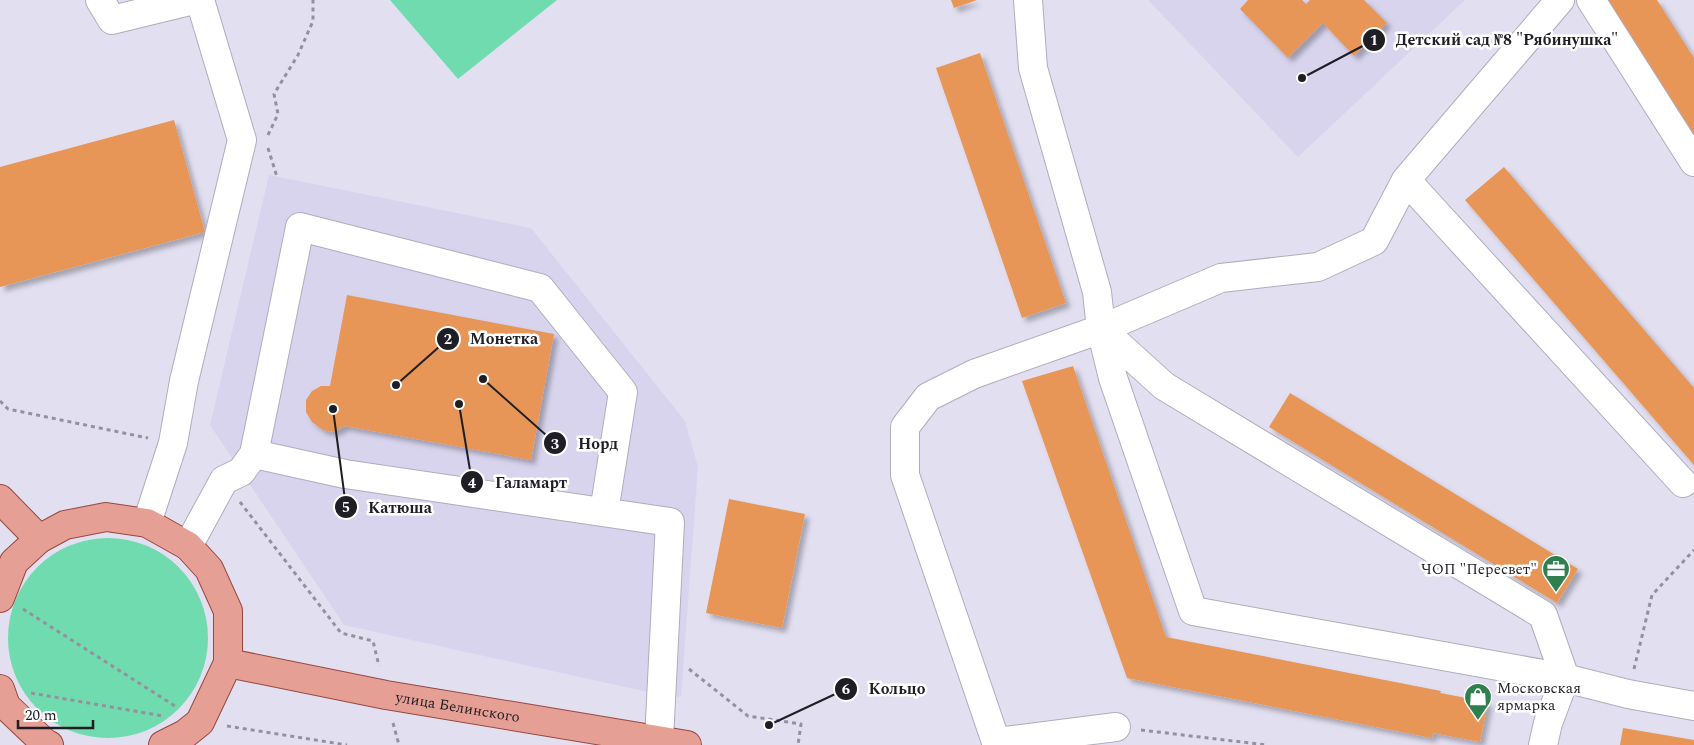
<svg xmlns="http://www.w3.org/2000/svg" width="1694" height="745" font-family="Spectral,serif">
<defs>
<filter id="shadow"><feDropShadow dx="4.5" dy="4.5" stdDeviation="2.5" flood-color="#0004"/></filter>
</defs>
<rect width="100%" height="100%" fill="#e2dff1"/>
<path fill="#d8d4ee" d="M1148,0H1465L1298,157Z
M269,175L531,228L685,421L698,467L681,697L661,695L344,625L210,425Z"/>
<path fill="#70dbaf" d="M390,0H557L458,79Z
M8 638a100 100 0 1 1 200 0a100 100 0 1 1-200 0Z"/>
<path fill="#e79658" filter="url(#shadow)" d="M951,0H977L954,8Z
M1248,0H1302L1306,4L1310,0H1364L1387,23L1354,56L1323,23L1288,58L1240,9Z
M1607,0H1657L1694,58V136Z
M980,53L1066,303L1022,318L936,68Z
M174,120L205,232L0,287V167Z
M1504,167L1694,388V465L1465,200Z
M347,295L554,334L531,460L345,426L334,432L323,430L312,422L306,412V400L312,391L321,386H330Z
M1073,366L1166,637L1441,691L1440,693L1488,702L1480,742L1433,733L1432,738L1127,678L1022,381Z
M1290,393L1578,569L1557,603L1269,427Z
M729,499L805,514L782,628L706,613Z
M1623,728L1694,740V745H1620Z"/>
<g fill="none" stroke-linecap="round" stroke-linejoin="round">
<defs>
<path id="minor" d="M100,0L112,20L194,0
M1028,0L1033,68L1097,292L1101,329L1113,378L1193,611L1565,678L1628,694L1694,706
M1591,0L1694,162
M1406,180L1683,483
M1101,329L1164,386L1543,615L1565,678L1548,723L1543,745
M254,454L300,227L540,288L623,392L604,512
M147,523L173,443L184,381L242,140L200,0
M188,546L224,480L241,472L254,454L345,474L670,522L659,740
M997,742L1116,727
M997,745L905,475V427L928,397L974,374L1101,329L1221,278L1318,267L1374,241L1406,180L1560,0"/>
<g id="major">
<path d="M0,499L39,539"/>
<path d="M0,598L14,562L39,539L65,525L106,517L147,523L188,546L209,569L228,611V663L200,722L185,734L163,745"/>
<path id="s1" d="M228,663L386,695L687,745"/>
<path d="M0,689L6,706L46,744L49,745"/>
</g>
</defs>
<use href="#minor" stroke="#afacbe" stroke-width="30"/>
<use href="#major" stroke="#96483f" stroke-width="30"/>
<path stroke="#94919f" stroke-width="3" stroke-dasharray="4 4" stroke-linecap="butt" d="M268,135L278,114L274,94L298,55L313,21V0
M268,148L277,177
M0,401L8,409L148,438
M240,502L341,633L373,641L379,666
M23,609L178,708
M689,669L748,716L801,724L798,745
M1634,669L1652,595L1694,550
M31,693L163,716
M393,723L399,745
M227,726L347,745
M1141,730L1267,745"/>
<use href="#minor" stroke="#fff" stroke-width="28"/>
<use href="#major" stroke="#e69f94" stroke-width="28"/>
</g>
<defs>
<symbol id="office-pin" viewBox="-11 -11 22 30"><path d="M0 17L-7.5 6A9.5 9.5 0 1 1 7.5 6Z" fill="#307f4e" stroke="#fff"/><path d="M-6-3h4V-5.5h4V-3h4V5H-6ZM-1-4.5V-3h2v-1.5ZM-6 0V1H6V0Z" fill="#fff"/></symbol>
<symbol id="shop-pin" viewBox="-11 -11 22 30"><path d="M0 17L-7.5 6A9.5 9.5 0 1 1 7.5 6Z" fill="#307f4e" stroke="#fff"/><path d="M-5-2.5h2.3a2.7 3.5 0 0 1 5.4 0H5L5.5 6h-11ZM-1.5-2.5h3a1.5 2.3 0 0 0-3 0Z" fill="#fff"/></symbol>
</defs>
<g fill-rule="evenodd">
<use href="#office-pin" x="1540" y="553" width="32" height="43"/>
<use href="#shop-pin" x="1462" y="681" width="32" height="43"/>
</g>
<g text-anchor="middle" stroke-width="5" stroke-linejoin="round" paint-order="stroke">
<g font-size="15" fill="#1f1e25" stroke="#fff" text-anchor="end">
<text x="1537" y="574">ЧОП "Пересвет"</text>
<text x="1497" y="693" text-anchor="start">Московская<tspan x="1497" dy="17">ярмарка</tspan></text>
</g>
<g font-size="15" fill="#1f1e25" stroke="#fff">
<text dy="5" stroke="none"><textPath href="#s1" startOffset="234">улица Белинского</textPath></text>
</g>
</g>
<path fill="none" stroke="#1f1e25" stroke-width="2" d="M1302 78L1374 40M396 385L448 339M483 379L555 443M459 404L472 482M333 409L346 507M769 725L846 689"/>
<g fill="#1f1e25" stroke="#fff" stroke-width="2">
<circle cx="1302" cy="78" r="5"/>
<circle cx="396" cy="385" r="5"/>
<circle cx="483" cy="379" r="5"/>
<circle cx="459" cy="404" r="5"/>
<circle cx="333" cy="409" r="5"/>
<circle cx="769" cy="725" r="5"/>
<circle cx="1374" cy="40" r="12"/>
<circle cx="448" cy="339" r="12"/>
<circle cx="555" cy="443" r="12"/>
<circle cx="472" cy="482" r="12"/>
<circle cx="346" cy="507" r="12"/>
<circle cx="846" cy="689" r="12"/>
</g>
<g font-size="15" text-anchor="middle" font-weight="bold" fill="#fff">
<text x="1374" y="45">1</text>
<text x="448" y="344">2</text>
<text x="555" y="449">3</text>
<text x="472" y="488">4</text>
<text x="346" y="512">5</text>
<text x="846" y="694">6</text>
</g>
<g font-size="16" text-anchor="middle" font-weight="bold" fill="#1f1e25" stroke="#fff" stroke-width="5" stroke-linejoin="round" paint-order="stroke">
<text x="1507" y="45">Детский сад №8 "Рябинушка"</text>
<text x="504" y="344">Монетка</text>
<text x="598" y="449">Норд</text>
<text x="531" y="488">Галамарт</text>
<text x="400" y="513">Катюша</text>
<text x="897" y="694">Кольцо</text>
</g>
<path d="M18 720v8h75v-8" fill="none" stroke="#1f1e25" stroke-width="2.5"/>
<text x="25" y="720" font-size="15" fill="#1f1e25" stroke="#ffffff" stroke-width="4" paint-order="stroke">20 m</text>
</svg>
